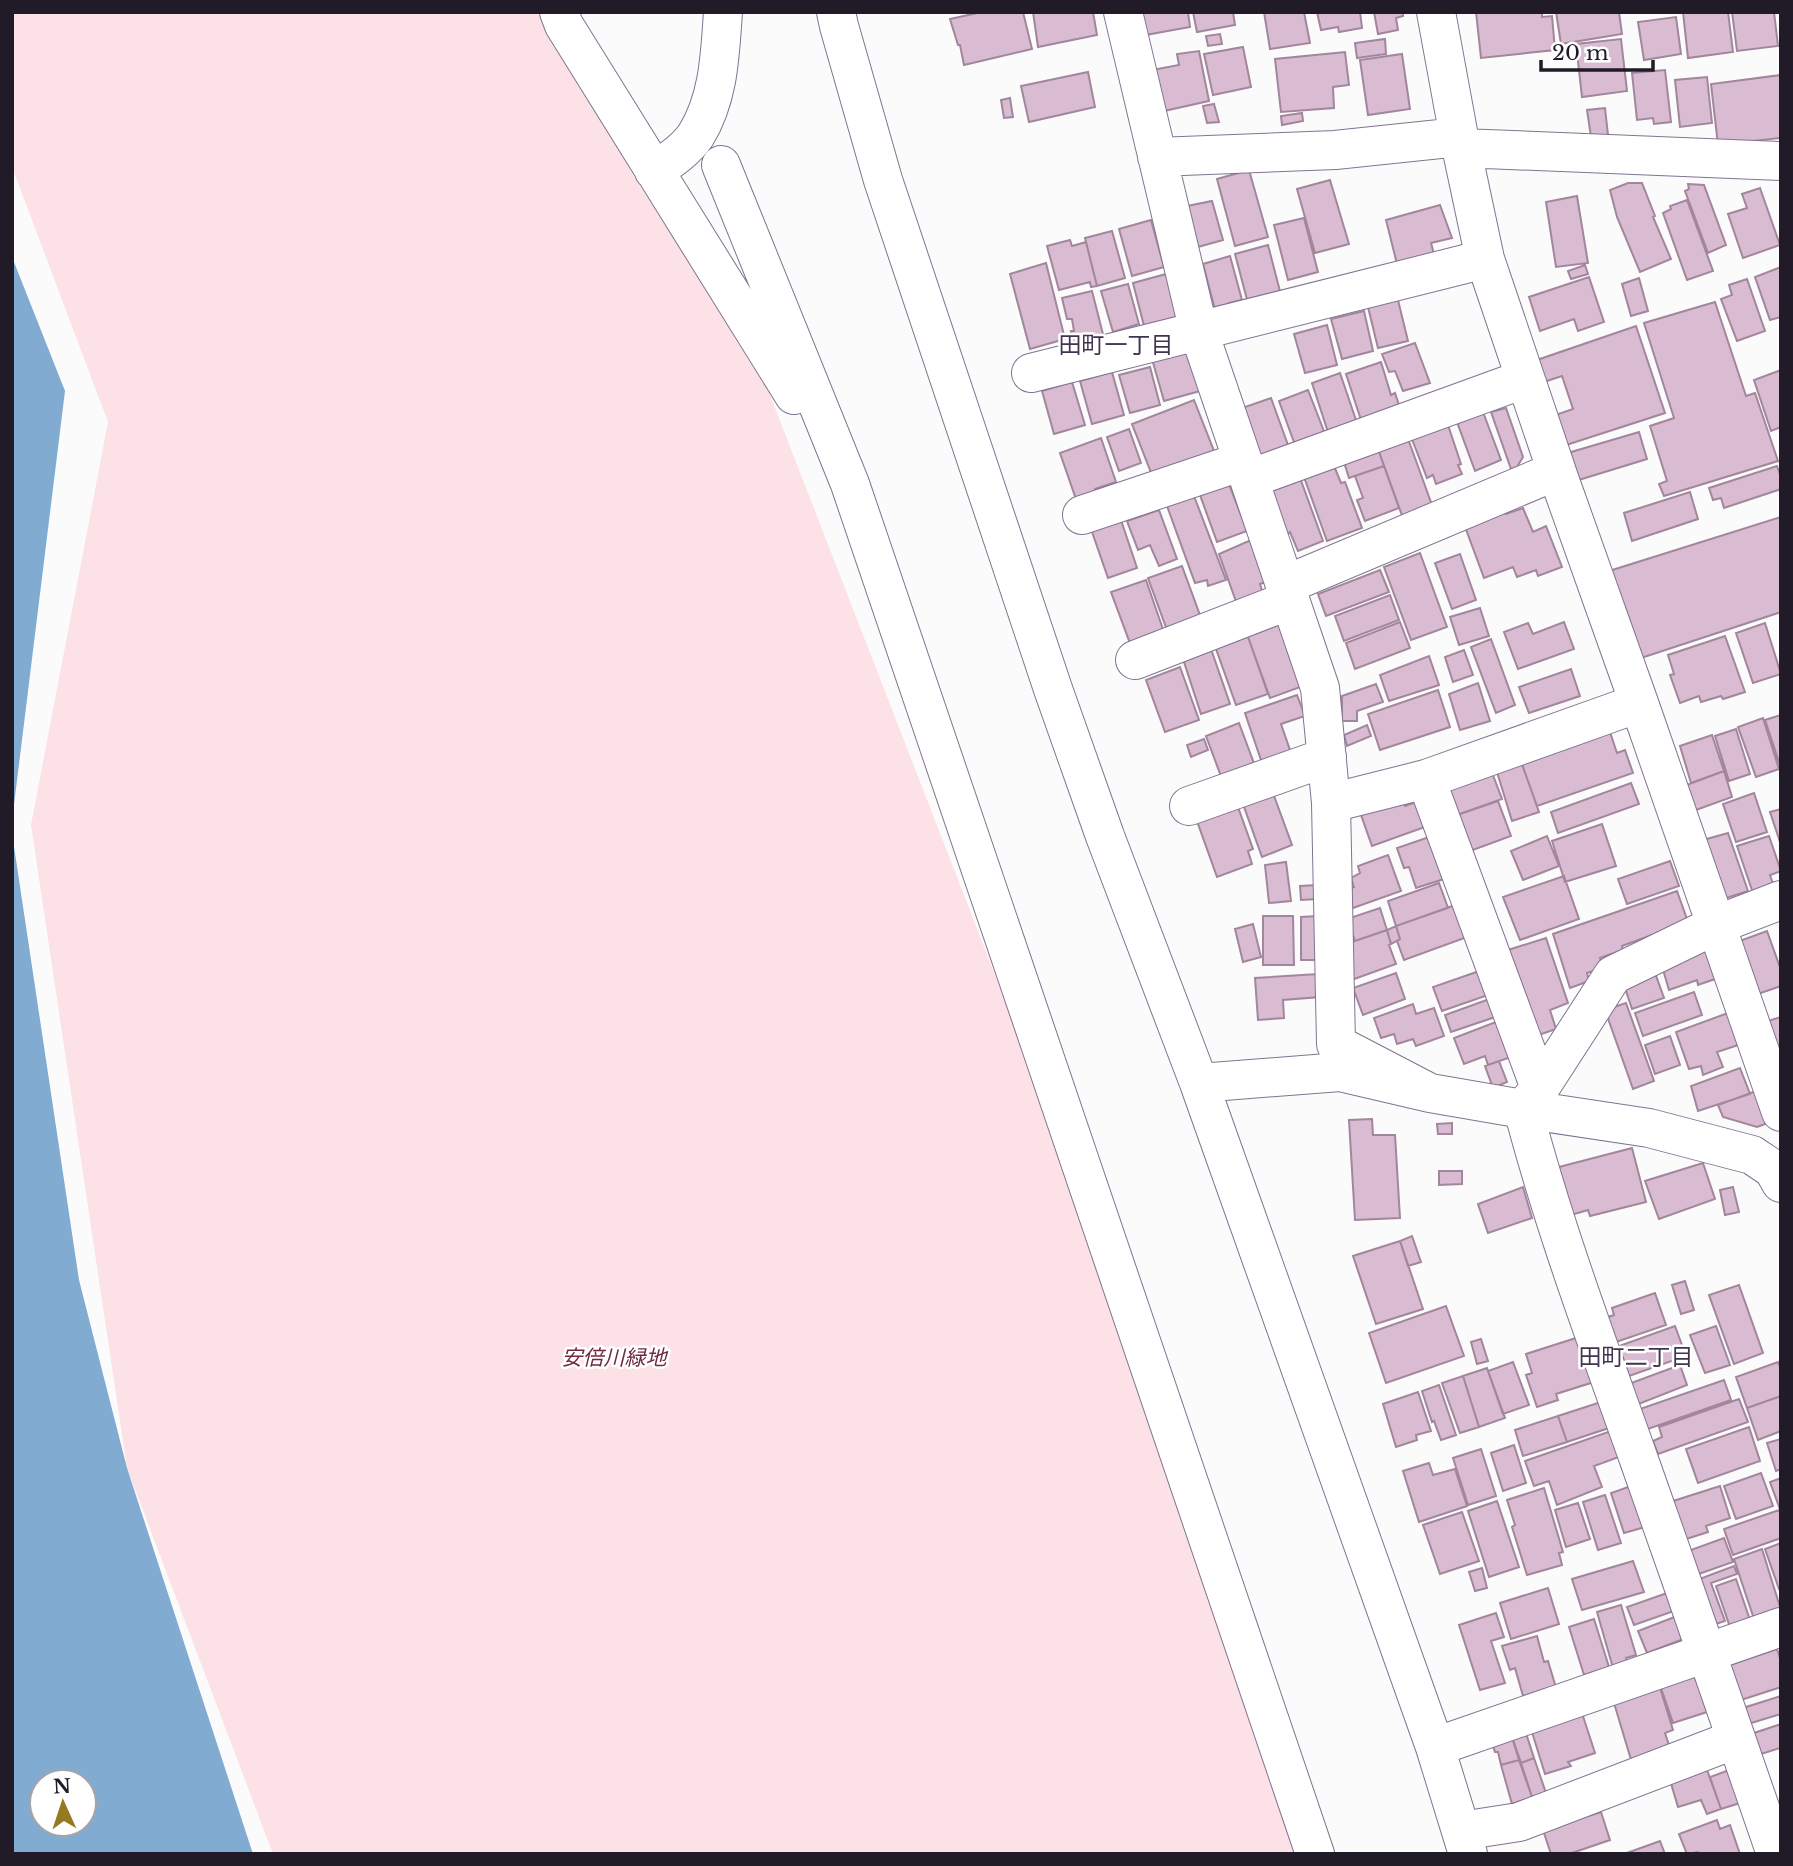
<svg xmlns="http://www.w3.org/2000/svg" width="1793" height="1866" font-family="'Libre Baskerville','Noto Sans JP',serif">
<rect width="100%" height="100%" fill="#fbfbfb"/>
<path fill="#fce1e7" d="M12,12H553L631,172L763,377L1336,1854H273L127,1468L31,825L108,422L12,167Z"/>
<path fill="#81abd1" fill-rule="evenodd" d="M12,257L65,391L12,821Z
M12,833L79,1280L127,1468L253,1854H12ZM42,1782H84V1824H42Z"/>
<path fill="#d9bbd2" stroke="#a2869c" stroke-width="2" d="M982,12H1023L1032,49L964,65L960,45H958L950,19Z
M1033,12H1093L1097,35L1038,47Z
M1135,12H1188L1190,27L1140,36Z
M1193,12H1233L1235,25L1197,32Z
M1264,12H1304L1310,43L1270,49Z
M1317,12H1360L1362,28L1339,32L1338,27L1321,30Z
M1374,12H1403V16L1396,18L1398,30L1378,34Z
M1476,12H1542V17L1552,16L1555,50L1481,58Z
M1556,12H1619L1622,34L1561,44Z
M1683,12H1728L1733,52L1688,58Z
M1732,12H1774L1778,46L1737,51Z
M1676,17L1681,54L1644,60L1638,22Z
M1220,34L1222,44L1208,46L1206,36Z
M1385,39L1386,54L1357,58L1355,43Z
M1621,39L1627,91L1582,97L1576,44Z
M1243,47L1251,87L1213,95L1204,54Z
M1199,51L1209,101L1164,111L1147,71L1179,65L1177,54Z
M1345,52L1349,85L1333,87L1334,108L1281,112L1275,59Z
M1402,54L1410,109L1368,115L1360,60Z
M1665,70L1671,122L1654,124L1653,118L1637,120L1632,73Z
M1088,72L1095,107L1029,122L1021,86Z
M1781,75V138L1718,145L1711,84Z
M1707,77L1712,123L1680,127L1675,80Z
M1010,98L1013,117L1004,118L1001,100Z
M1214,104L1219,122L1207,123L1203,106Z
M1605,108L1608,135L1591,137L1587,110Z
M1302,113L1303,121L1282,125L1281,116Z
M1249,170L1268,237L1235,246L1217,179Z
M1330,180L1349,244L1315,253L1297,189Z
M1628,183H1642L1655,216L1653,217L1671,259L1640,272L1617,217L1610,190Z
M1688,184L1704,185L1726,245L1708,253L1685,191L1689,189Z
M1760,188L1780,245L1743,258L1728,214L1747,208L1742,194Z
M1577,196L1588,263L1556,267L1546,202Z
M1687,200L1713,271L1687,280L1663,213L1671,209L1670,206Z
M1212,201L1223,240L1198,247L1187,206Z
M1440,205L1452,238L1431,243L1434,254L1397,264L1386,220Z
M1304,218L1318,272L1288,280L1274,225Z
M1151,220L1164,267L1132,276L1119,229Z
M1112,231L1125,278L1097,286L1085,238Z
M1070,240L1072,246L1086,242L1097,286L1091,287L1090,282L1059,290L1047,246Z
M1268,245L1282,299L1249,307L1235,254Z
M1230,256L1242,300L1229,303L1230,307L1215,310L1203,264Z
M1046,263L1065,339L1030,349L1010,274Z
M1585,265L1588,274L1571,279L1568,271Z
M1781,267V317L1770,320L1755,277Z
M1166,274L1178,317L1144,326L1133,283Z
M1589,277L1604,322L1578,331L1574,319L1540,331L1529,297Z
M1639,278L1648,311L1631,316L1622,284Z
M1747,279L1765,331L1737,341L1721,299L1732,295L1729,285Z
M1128,284L1139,324L1113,332L1101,291Z
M1092,291L1105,342L1076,351L1071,331H1074L1072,319H1067L1062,298Z
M1397,296L1408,341L1378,348L1367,303Z
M1715,302L1746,396L1755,393L1778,461L1664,496L1659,484L1667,481L1650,426L1674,418L1644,323Z
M1364,311L1373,351L1342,359L1331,319Z
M1327,325L1337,365L1305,373L1294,334Z
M1636,326L1665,413L1557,448L1547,418L1573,409L1562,376L1544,382L1537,360Z
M1415,343L1430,383L1403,391L1395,371L1389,372L1382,354Z
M1188,349L1200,391L1164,401L1152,359Z
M1381,362L1391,395L1395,393L1400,408L1361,420L1346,374Z
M1150,367L1160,405L1130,413L1119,375Z
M1781,370V427L1771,431L1754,380Z
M1112,372L1124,415L1092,424L1080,381Z
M1340,373L1357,423L1328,432L1312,383Z
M1072,382L1085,425L1054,434L1042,391Z
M1308,390L1325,434L1295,445L1279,401Z
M1271,398L1288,445L1261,460L1242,408Z
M1194,400L1214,451L1152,475L1132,424Z
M1506,408L1523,457L1517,467L1511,469L1491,412Z
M1483,412L1501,460L1475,471L1457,422Z
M1447,422L1461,464L1458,465L1462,474L1436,484L1433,475L1427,478L1410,434Z
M1129,429L1141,463L1119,471L1107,437Z
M1639,432L1647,459L1569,483L1561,455Z
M1407,436L1432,505L1404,521L1377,446Z
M1101,438L1116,482L1095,489L1097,496L1077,502L1060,453Z
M1377,446L1384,466L1349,478L1343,459Z
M1334,466L1341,483L1345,482L1362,528L1327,541L1304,477Z
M1384,466L1399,508L1365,521L1357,500L1363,498L1355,476Z
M1777,466L1781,477V489L1724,508L1721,498L1713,500L1709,488Z
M1299,475L1323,541L1298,551L1290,532L1286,535L1268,487Z
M1229,484L1247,531L1217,542L1200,495Z
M1690,492L1698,519L1632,541L1624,513Z
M1194,496L1226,580L1208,586L1207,580L1195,583L1167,506Z
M1523,508L1533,532L1546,526L1562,567L1538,576L1536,570L1517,577L1513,567L1484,578L1464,524L1504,509L1506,514Z
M1159,510L1177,559L1159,566L1150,545L1138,550L1127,521Z
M1781,517V612L1635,660L1606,572Z
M1121,520L1137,568L1108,578L1091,529Z
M1251,540L1266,582L1260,584L1264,597L1238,607L1219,554Z
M1420,553L1447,627L1411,640L1384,567Z
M1460,554L1476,600L1452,609L1435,563Z
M1182,566L1201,618L1167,630L1148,578Z
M1380,570L1389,592L1326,616L1318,594Z
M1146,580L1165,635L1131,646L1111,592Z
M1390,595L1399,620L1344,641L1335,616Z
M1480,608L1489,636L1459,645L1450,617Z
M1280,622L1303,686L1270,698L1247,634Z
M1400,622L1410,648L1355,669L1346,643Z
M1564,622L1574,649L1518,669L1504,632L1528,623L1533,634Z
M1765,623L1781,674L1753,683L1736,633Z
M1247,634L1268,694L1236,705L1215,646Z
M1725,636L1745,692L1723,699L1721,696L1701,702L1699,696L1680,703L1670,675L1674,674L1668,655Z
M1491,639L1515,705L1496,713L1471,647Z
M1211,649L1230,704L1201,714L1183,659Z
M1464,650L1473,675L1453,682L1445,657Z
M1429,656L1439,685L1389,701L1380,675Z
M1180,667L1199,720L1165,732L1146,680Z
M1571,669L1580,696L1529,713L1519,687Z
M1478,683L1490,721L1460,730L1449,694Z
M1376,684L1383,702L1357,711V721H1342V696Z
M1438,690L1450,727L1380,750L1368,714Z
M1297,695L1305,716L1281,724L1291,753L1262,763L1245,713Z
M1781,715V768L1765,720Z
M1763,718L1779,769L1756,777L1738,727Z
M1239,723L1255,766L1222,779L1206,736Z
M1367,725L1371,736L1347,746L1344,735Z
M1609,729L1617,753L1625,750L1633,773L1537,806L1520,759Z
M1736,729L1750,774L1729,781L1715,736Z
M1712,735L1724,771L1691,783L1680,746Z
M1204,739L1208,750L1191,757L1187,745Z
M1522,764L1539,812L1512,821L1497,772Z
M1491,770L1502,799L1457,815L1446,786Z
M1724,771L1732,797L1685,814L1676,789Z
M1631,783L1639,804L1558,833L1551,812Z
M1273,793L1292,845L1262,857L1243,804Z
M1754,793L1767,832L1736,842L1723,804Z
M1403,800L1405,806L1416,802L1425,827L1372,846L1361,815Z
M1498,801L1511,836L1470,851L1457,815Z
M1238,807L1253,849L1248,851L1252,864L1217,877L1197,821Z
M1781,809V845L1770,812Z
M1602,824L1616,866L1565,882L1552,841Z
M1728,833L1748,891L1714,902L1696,842Z
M1432,836L1447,878L1416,888L1409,867L1404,868L1397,848Z
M1547,836L1559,866L1523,880L1511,851Z
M1769,836L1781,871L1770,875L1776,892L1755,899L1737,846Z
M1388,855L1401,891L1353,908L1345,890L1354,887L1351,878L1360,873L1358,866Z
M1670,861L1679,886L1627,904L1618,879Z
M1286,862L1291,901L1269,903L1265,865Z
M1564,876L1579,919L1520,940L1503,897Z
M1439,883L1448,908L1396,926L1388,901Z
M1317,885L1318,899L1301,900L1300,886Z
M1677,891L1688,922L1622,946L1623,950L1600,958L1603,968L1587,973L1589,981L1570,988L1553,934Z
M1455,905L1470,936L1404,960L1397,941L1400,939L1396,926Z
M1380,908L1387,930L1355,941L1347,919Z
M1263,916H1293L1294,965H1263Z
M1318,916V960H1301V917Z
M1253,924L1261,957L1243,962L1235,929Z
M1396,926L1400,939L1391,944L1387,930Z
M1387,930L1391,944L1389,945L1396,964L1343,983V945Z
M1767,931L1781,970V986L1752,996L1734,943Z
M1546,938L1568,1003L1550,1010L1556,1029L1536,1036L1508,950Z
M1706,949L1715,979L1698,985L1697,980L1669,990L1662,966Z
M1482,970L1491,994L1442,1011L1433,987Z
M1654,970L1664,998L1632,1009L1625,988Z
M1396,973L1405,999L1363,1015L1353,988Z
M1318,974L1320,997L1283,1000L1284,1018L1258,1020L1255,978Z
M1694,992L1702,1015L1643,1036L1635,1013Z
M1492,998L1498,1016L1451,1032L1445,1015Z
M1626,1003L1654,1081L1633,1089L1605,1010Z
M1413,1004L1416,1014L1434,1008L1444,1036L1416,1046L1413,1039L1397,1044L1394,1034L1381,1038L1374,1018Z
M1728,1013L1738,1045L1717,1052L1723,1067L1703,1075L1701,1066L1689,1069L1676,1032Z
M1781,1017V1071L1762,1023Z
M1501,1020L1514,1056L1488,1065L1485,1056L1464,1064L1454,1038Z
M1670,1036L1680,1065L1655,1074L1645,1045Z
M1499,1061L1507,1082L1493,1088L1485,1066Z
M1740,1068L1750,1094L1698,1111L1691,1086Z
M1756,1091L1771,1122L1757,1127L1723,1117L1718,1105Z
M1372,1119L1373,1135H1395L1400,1218L1355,1220L1349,1120Z
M1452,1123V1134H1438L1437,1124Z
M1632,1148L1646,1202L1590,1216L1588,1210L1571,1215L1559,1167Z
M1703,1163L1715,1199L1659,1219L1645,1181Z
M1439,1171H1462V1184L1439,1185Z
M1523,1187L1532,1218L1488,1233L1478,1204Z
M1733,1187L1739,1212L1725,1215L1720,1190Z
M1412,1236L1421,1262L1408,1266L1400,1241Z
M1400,1241L1423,1309L1376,1324L1353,1256Z
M1685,1281L1694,1310L1681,1314L1672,1285Z
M1739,1285L1763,1353L1734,1364L1709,1295Z
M1655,1293L1666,1325L1616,1342L1608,1317L1614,1315L1612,1308Z
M1446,1306L1464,1356L1386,1383L1369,1333Z
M1675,1326L1686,1356L1629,1376L1619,1346Z
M1716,1326L1730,1365L1705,1373L1690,1335Z
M1579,1337L1594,1382L1556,1394L1558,1400L1537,1407L1526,1375L1532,1373L1526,1354Z
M1481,1339L1488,1361L1477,1364L1471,1342Z
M1513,1362L1529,1405L1503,1414L1488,1371Z
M1778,1362L1781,1369V1396L1747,1408L1736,1377Z
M1680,1365L1687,1385L1631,1407L1623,1386Z
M1487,1368L1505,1418L1479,1427L1463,1376Z
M1463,1376L1479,1427L1460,1433L1442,1383Z
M1724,1380L1731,1400L1645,1430L1637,1410Z
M1439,1385L1456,1435L1441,1440L1434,1421L1432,1422L1422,1391Z
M1418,1392L1431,1431L1416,1435L1417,1440L1396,1447L1383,1404Z
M1781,1396V1431L1758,1440L1747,1408Z
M1739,1399L1748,1422L1658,1454L1653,1441L1662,1437L1659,1427Z
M1601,1402L1609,1428L1567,1442L1558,1416Z
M1558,1416L1567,1442L1523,1456L1515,1430Z
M1749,1427L1760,1461L1698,1483L1686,1449Z
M1611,1431L1619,1457L1594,1466L1602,1487L1557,1505L1549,1481L1534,1486L1525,1461Z
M1781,1439V1469L1776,1471L1767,1443Z
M1514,1445L1526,1483L1503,1491L1491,1453Z
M1481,1449L1496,1496L1468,1505L1453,1458Z
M1429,1463L1433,1475L1455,1469L1467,1506L1419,1522L1403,1471Z
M1761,1473L1773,1506L1736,1519L1724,1486Z
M1781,1478V1512L1770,1482Z
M1631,1486L1645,1527L1624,1533L1611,1493Z
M1720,1486L1730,1518L1706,1526L1708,1532L1680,1541L1667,1503Z
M1544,1488L1563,1552L1559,1553L1562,1565L1527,1575L1512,1527L1515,1525L1507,1500Z
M1605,1495L1621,1543L1598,1550L1583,1502Z
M1497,1501L1519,1567L1489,1577L1468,1511Z
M1578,1503L1590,1539L1566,1547L1555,1510Z
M1779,1510L1781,1516V1538L1733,1555L1724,1529Z
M1462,1512L1479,1561L1440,1574L1423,1525Z
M1724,1538L1733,1562L1696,1575L1688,1551Z
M1781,1543V1588L1779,1589L1765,1549Z
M1762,1549L1781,1610L1754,1619L1734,1559Z
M1633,1561L1644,1592L1582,1610L1572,1579Z
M1734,1566L1737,1574L1711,1583L1725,1621L1710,1626L1694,1581Z
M1482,1568L1487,1588L1475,1591L1469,1572Z
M1736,1579L1751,1623L1731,1630L1716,1586Z
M1548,1588L1559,1624L1511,1639L1500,1603Z
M1667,1593L1674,1611L1634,1625L1627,1607Z
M1621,1605L1636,1655L1626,1658L1628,1663L1613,1668L1597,1612Z
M1496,1613L1504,1637L1491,1641L1505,1683L1480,1690L1459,1625Z
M1677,1616L1686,1638L1647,1653L1638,1631Z
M1594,1619L1609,1667L1584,1675L1569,1627Z
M1537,1636L1544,1662L1548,1661L1557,1691L1545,1689L1523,1696L1515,1668L1510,1670L1502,1646Z
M1777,1649L1781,1661V1687L1741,1700L1730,1665Z
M1694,1673L1707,1712L1673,1723L1660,1685Z
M1657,1678L1673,1730L1665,1733L1671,1751L1632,1763L1611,1693Z
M1781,1696V1714L1748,1724L1743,1708Z
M1582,1713L1595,1753L1568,1762L1571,1766L1545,1774L1531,1729Z
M1781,1724V1750L1780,1748L1758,1755L1751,1734Z
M1524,1727L1534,1758L1521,1763L1510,1731Z
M1510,1731L1519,1760L1501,1765L1498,1752H1495L1490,1738Z
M1534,1758L1546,1793L1532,1797L1521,1763Z
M1519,1760L1532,1797L1512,1804L1501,1765Z
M1706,1767L1721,1809L1707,1814L1701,1800L1678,1807L1670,1780Z
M1729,1770L1740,1803L1721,1809L1710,1777Z
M1601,1812L1610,1840L1569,1854H1551L1543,1830Z
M1717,1820L1720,1829L1730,1825L1740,1854H1699L1698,1852L1687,1854L1679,1834Z
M1660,1841L1665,1854H1624Z"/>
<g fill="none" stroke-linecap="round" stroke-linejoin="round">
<defs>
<path id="minor" d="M559,12L564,25L794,395
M836,12L839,26L883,180L1053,689L1105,836L1199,1083L1435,1747L1468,1854
M1123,12L1199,332L1320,688L1331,803L1336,1044L1430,1093
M1436,12L1459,137L1485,259L1559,478L1639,703L1781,1112
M1461,148L1781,161
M1157,157L1335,150L1459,137
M721,165L850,484L1315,1854
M654,171C669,161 686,150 696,135C719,98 720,54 723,12
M1031,373L1485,259
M1249,479L1524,379
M1082,515L1243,461
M1285,585L1556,471
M1135,660L1290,600
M1426,779L1540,1088
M1331,803L1426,779L1639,703
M1189,806L1327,757
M1199,1083L1340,1072L1430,1093L1523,1109L1540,1088L1613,975L1716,925L1781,900
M1435,1747L1781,1627
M1461,1831L1519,1822L1736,1739
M1776,1854C1730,1721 1685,1589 1638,1457C1597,1342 1554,1227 1523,1109L1649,1128L1752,1155L1773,1169L1781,1183"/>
</defs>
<use href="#minor" stroke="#807491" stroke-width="40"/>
<use href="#minor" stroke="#fff" stroke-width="38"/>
</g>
<g text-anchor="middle" stroke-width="5" stroke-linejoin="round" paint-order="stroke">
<g font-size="21" font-style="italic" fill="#712a41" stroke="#fff">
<text x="614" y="1365">安倍川緑地</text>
</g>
<g font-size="23" fill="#40354e" stroke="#fff">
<text x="1116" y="353">田町一丁目</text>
<text x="1636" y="1365">田町二丁目</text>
</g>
</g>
<rect width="1793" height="1866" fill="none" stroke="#201b26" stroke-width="28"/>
<g transform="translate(63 1803) rotate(357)"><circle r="33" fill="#ffffff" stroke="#a6a4a8" stroke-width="2"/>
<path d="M0-5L12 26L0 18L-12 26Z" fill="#967a21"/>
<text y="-10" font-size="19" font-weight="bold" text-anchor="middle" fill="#201b26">N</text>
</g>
<path d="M1541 60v10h112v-10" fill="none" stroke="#201b26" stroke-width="3.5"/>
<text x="1552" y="60" font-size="21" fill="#201b26" stroke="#ffffff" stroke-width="5" paint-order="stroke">20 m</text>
</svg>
